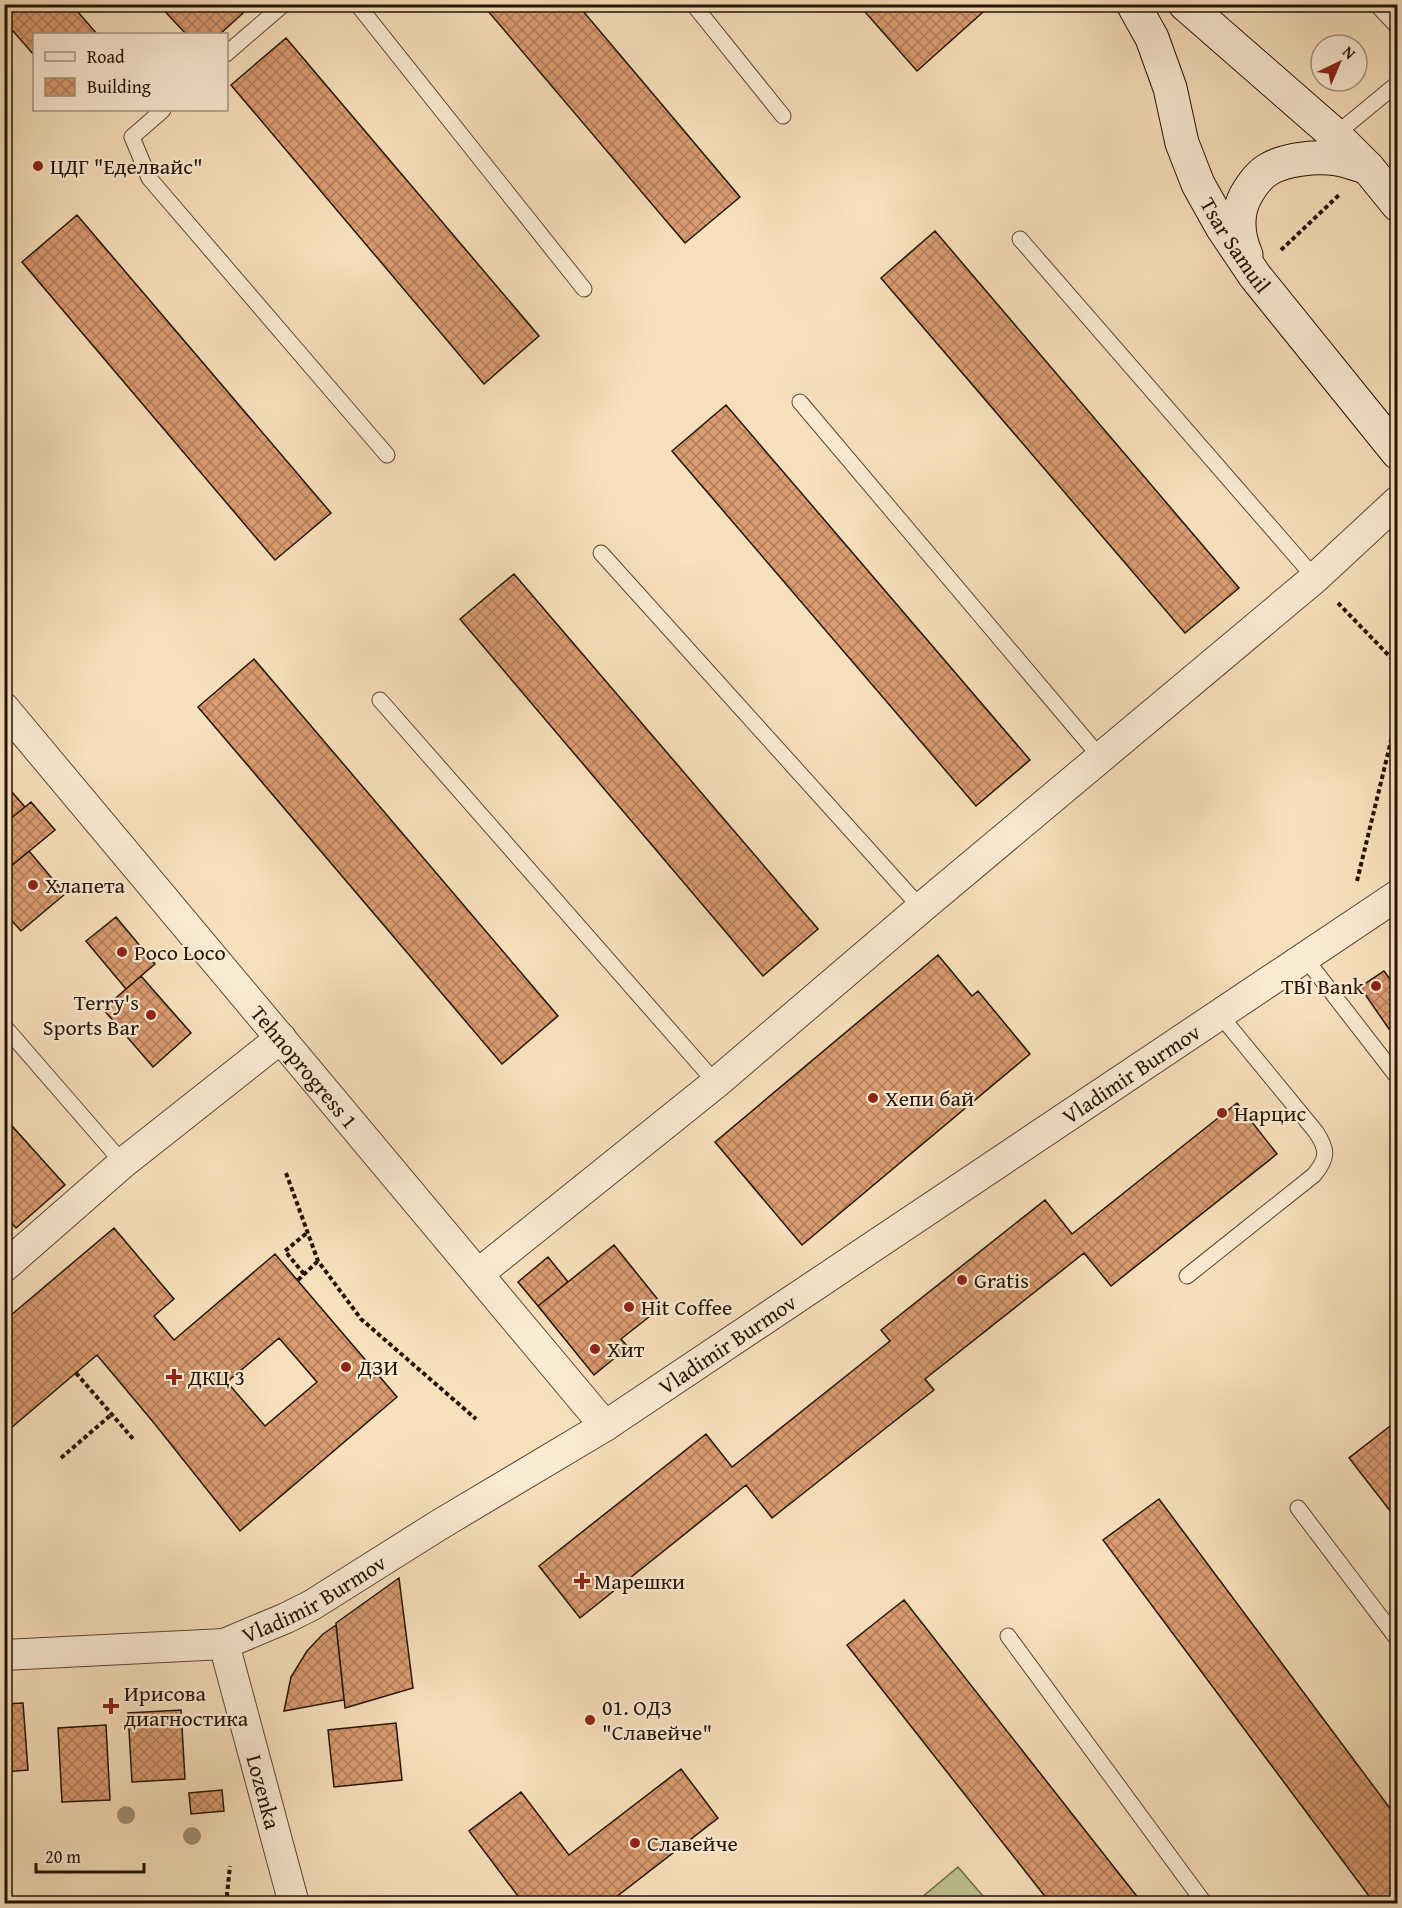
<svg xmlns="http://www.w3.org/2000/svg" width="1402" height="1908" font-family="'Gentium Book Plus',serif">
<defs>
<pattern id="building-cross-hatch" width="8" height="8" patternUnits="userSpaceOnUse" patternTransform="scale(1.5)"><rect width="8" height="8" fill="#d99b70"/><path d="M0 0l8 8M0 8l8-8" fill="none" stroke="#b07d5a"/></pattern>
</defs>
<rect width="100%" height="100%" fill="#f7e0bc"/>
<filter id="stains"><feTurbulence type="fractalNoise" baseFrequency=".00333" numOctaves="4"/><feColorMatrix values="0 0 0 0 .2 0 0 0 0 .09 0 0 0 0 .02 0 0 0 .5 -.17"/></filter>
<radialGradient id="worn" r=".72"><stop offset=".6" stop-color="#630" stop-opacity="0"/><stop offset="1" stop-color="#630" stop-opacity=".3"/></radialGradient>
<path fill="#bcc292" stroke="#706b4c" stroke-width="1.5" d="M958,1867L989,1903H915Z"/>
<path fill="url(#building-cross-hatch)" stroke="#231406" stroke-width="1.5" fill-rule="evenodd" d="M4,4L8,6L9,4H71L97,34H34V55L13,31L4,38Z
M158,4H253L220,34H186Z
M482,4H577L740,197L685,243Z
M858,4H992L917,71Z
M286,38L539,336L484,384L231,85Z
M77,215L331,513L275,560L22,262Z
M935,231L1239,588L1185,633L881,278Z
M726,405L1030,760L976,806L672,451Z
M514,574L818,929L763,976L460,619Z
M254,659L558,1016L502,1064L198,707Z
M4,783L25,807L4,824Z
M31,802L55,830L4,872V824Z
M29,851L65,894L21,931L4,912V872Z
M116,917L155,964L126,989L86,941Z
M938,955L972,996L978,991L1030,1054L802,1245L715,1142Z
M1384,971L1398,990V1023L1389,1029L1360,987Z
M141,976L191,1033L153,1067L103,1009Z
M1237,1103L1277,1154L1111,1286L1084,1253L925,1379L934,1390L772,1518L746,1485L580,1618L539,1566L706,1434L732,1467L890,1341L881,1330L1045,1200L1072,1234Z
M4,1117L65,1185L16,1228L4,1215Z
M114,1228L174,1299L154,1316L174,1340L275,1254L397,1397L240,1531L154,1423L97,1355L4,1434V1321ZM279,1338L317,1382L265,1426L227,1382Z
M614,1245L663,1306L621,1339L628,1347L594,1375L538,1306Z
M548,1257L568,1282L538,1306L518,1282Z
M1398,1420V1521L1349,1458Z
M1159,1499L1398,1819V1904H1375L1103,1540Z
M399,1578L413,1688L345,1708L336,1623Z
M904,1600L1058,1796L1143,1904H1051L847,1645Z
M336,1625L344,1700L284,1711L291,1677L307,1651L323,1634Z
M23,1703L28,1770L4,1772V1704Z
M181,1710L185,1779L132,1782L128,1713Z
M396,1723L402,1780L334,1787L328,1730Z
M106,1725L110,1800L62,1802L58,1728Z
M681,1769L718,1818L607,1904H524L469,1831L521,1792L569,1855Z
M222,1790L224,1811L191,1814L189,1793Z"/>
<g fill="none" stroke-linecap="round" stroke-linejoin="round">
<defs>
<path id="lane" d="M357,4L584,289
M693,4L783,116
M1376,4L1398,27
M226,54L284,4
M163,110L132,137L149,178L387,455
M1335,135L1398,83
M1020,239L1315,578
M800,402L1101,758
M601,553L921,908
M380,700L716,1083
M1305,958L1398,1078
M4,1026L123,1163
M1187,1276L1314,1175C1328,1158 1328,1150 1316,1132L1220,1015
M1298,1508L1398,1640
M1008,1636L1205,1904"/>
<g id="street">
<path id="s1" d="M4,708L605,1426"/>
<path d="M4,1267L123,1163L281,1038"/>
<path d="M478,1274L716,1083L921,908L1315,578L1398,501"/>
<path id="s2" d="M224,1644L294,1904"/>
<path id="s3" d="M4,1655L224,1644L286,1618L312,1605L439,1525L605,1426L1398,895"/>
</g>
<g id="secondary">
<path id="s4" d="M1133,4L1152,38L1170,88L1182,143L1198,184L1222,227L1255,276L1398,453"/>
<path d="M1185,4L1335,135L1368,168L1398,205"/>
<path d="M1246,255C1238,236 1236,215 1245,197C1251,186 1258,175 1269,169C1286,159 1317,156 1337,159C1347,160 1358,165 1368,168"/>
</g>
</defs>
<use href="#lane" stroke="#584734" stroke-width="17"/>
<use href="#street" stroke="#584734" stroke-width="32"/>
<use href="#secondary" stroke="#231406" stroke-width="35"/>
<path stroke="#231406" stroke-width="4" stroke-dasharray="4.5 3" stroke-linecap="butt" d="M1281,250L1339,195
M1338,603L1398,665
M1357,881L1398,712
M286,1173L318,1261L361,1319L476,1419
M304,1274L285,1251L308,1232
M298,1280L318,1261
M76,1373L134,1440
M61,1458L112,1414
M226,1904L230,1866"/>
<use href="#lane" stroke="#faebd3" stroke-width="15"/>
<use href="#street" stroke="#faebd3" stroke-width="30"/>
<use href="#secondary" stroke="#faebd3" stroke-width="33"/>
</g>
<g fill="#a09173">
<circle cx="126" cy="1815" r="9"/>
<circle cx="192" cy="1836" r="9"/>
</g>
<g fill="#8f2418" stroke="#faebd3" stroke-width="2">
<circle cx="38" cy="166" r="6"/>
<circle cx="33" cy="885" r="6"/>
<circle cx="122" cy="952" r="6"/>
<circle cx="1376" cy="986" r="6"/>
<circle cx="151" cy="1015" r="6"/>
<circle cx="873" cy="1098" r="6"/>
<circle cx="1222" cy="1113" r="6"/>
<circle cx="962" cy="1280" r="6"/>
<circle cx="629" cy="1307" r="6"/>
<circle cx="595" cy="1349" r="6"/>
<circle cx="346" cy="1367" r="6"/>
<path d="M171 1368h6v6h6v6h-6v6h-6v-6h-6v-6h6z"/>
<path d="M579 1572h6v6h6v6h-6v6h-6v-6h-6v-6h6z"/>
<path d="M108 1697h6v6h6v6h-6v6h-6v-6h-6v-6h6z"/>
<circle cx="590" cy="1720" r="6"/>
<circle cx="635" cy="1843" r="6"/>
</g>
<g text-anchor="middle" stroke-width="4.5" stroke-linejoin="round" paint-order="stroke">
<g font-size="22" fill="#231406" stroke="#faebd3" text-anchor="start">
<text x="50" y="174">ЦДГ "Еделвайс"</text>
<text x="45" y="893">Хлапета</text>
<text x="134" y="960">Poco Loco</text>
<text x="1364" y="994" text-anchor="end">TBI Bank</text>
<text x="139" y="1010" text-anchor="end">Terry's<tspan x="139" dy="25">Sports Bar</tspan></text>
<text x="885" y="1106">Хепи бай</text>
<text x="1234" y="1121">Нарцис</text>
<text x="974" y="1288">Gratis</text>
<text x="641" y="1315">Hit Coffee</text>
<text x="607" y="1357">Хит</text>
<text x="358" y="1375">ДЗИ</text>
<text x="188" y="1385">ДКЦ 3</text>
<text x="594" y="1589">Марешки</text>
<text x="124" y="1701">Ирисова<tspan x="124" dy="25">диагностика</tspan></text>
<text x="602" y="1715">01. ОДЗ<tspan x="602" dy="25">"Славейче"</tspan></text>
<text x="647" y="1851">Славейче</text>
</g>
<g font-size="22" fill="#231406" stroke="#faebd3">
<text dy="8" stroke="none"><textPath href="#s4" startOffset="264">Tsar Samuil</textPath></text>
<text dy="8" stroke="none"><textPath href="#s1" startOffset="468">Tehnoprogress 1</textPath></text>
<text dy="8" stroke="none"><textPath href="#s3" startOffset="1293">Vladimir Burmov</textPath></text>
<text dy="8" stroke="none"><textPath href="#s3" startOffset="807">Vladimir Burmov</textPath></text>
<text dy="8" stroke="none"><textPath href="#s3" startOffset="321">Vladimir Burmov</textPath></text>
<text dy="8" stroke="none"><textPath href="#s2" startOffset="153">Lozenka</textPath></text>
</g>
</g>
<rect width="1402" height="1908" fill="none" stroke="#f7e0bc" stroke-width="24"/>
<rect x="6" y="6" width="1390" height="1896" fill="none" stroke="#231406" stroke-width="3"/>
<rect x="12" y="12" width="1378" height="1884" fill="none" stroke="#231406" stroke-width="1.5"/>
<rect x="33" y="33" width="195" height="78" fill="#faebd3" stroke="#a49581" stroke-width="1.5"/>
<rect x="45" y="52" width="30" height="9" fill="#faebd3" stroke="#a49581" stroke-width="1.5"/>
<text x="87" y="63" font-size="18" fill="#231406">Road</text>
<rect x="45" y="78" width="30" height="18" fill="url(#building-cross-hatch)" stroke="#a49581" stroke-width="1.5"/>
<text x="87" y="93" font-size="18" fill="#231406">Building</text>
<g transform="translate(1339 63) rotate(44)"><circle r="28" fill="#faebd3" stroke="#a49581" stroke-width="1.5"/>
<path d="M0-4.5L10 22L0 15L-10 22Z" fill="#8f2418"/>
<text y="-9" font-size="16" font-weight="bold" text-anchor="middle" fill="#231406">N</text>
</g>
<path d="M36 1863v9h108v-9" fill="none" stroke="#231406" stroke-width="3"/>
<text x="45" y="1863" font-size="18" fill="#231406" stroke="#faebd3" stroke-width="4.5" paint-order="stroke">20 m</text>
<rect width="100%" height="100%" filter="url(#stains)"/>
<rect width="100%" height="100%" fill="url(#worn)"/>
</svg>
